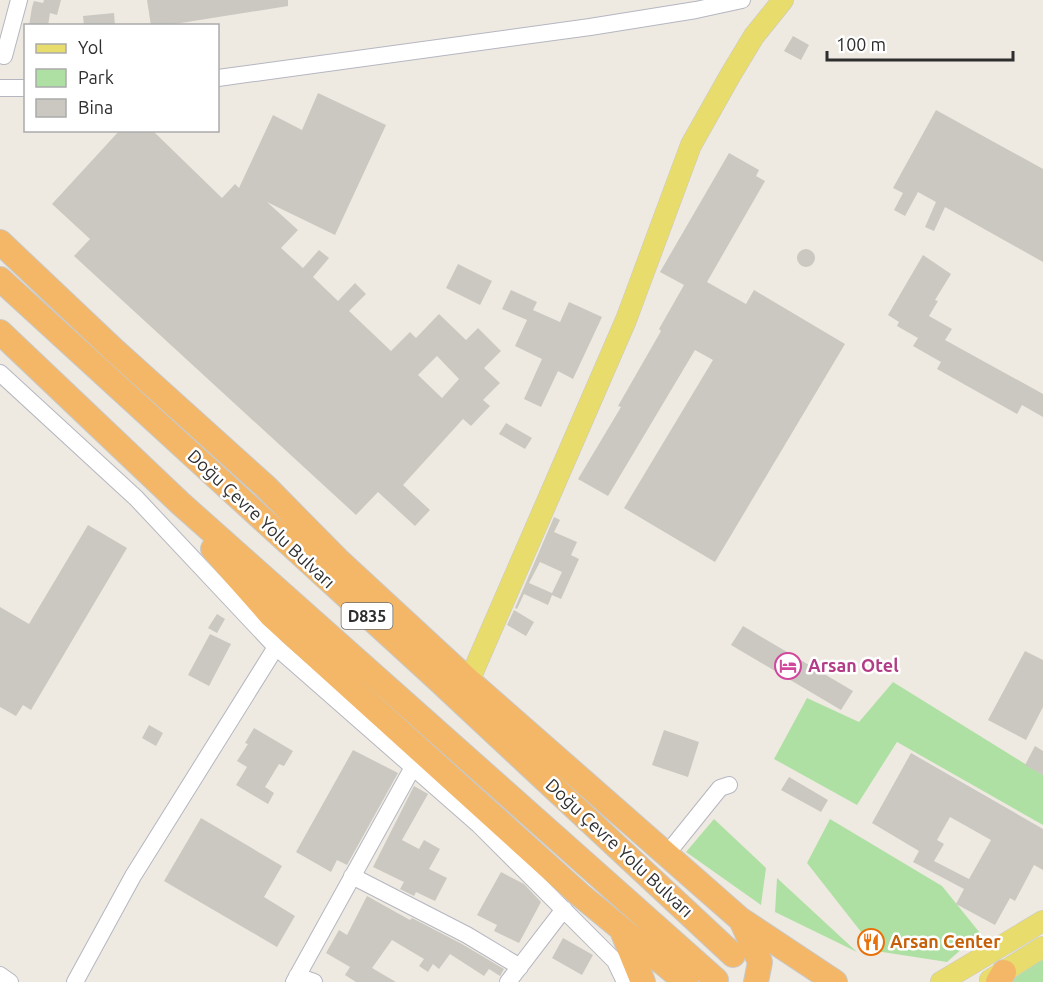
<svg xmlns="http://www.w3.org/2000/svg" width="1043" height="982" font-family="Ubuntu,sans-serif">
<rect width="100%" height="100%" fill="#eeeae2"/>
<path fill="#afe0a3" d="M893,682L1043,775V825L897,742L857,805L774,759L807,698L859,722Z
M714,819L766,868L761,905L686,852Z
M830,819L942,886L980,933L947,962L876,951L807,863Z
M777,878L857,952L775,912Z
M1043,959V982H1011L1014,978Z"/>
<path fill="#cac8c0" fill-rule="evenodd" d="M44,0H61L57,15L50,13L48,26H29L32,7L34,1L43,3Z
M147,0H288V6L162,26H151Z
M114,13L115,26H84L83,16Z
M793,36L809,45L801,60L784,51Z
M318,93L386,125L335,235L267,202L298,230L281,248L303,268L319,250L329,258L313,277L338,301L355,283L366,294L349,311L391,351L410,332L416,338L439,314L466,340L478,328L501,351L484,368L500,383L483,400L490,406L471,426L463,419L403,485L430,510L415,526L378,492L356,515L74,256L90,239L52,204L120,130H152L222,198L235,184L239,188L273,115L302,130ZM437,356L459,379L442,398L418,375Z
M936,110L1043,169V262L945,207L934,231L925,227L936,202L918,192L905,216L894,210L903,193L893,188Z
M729,153L759,170L756,176L765,181L707,282L746,304L754,290L845,344L715,562L624,508L713,360L695,350L608,496L578,479L621,407L618,406L661,331L659,329L684,285L660,272Z
M797 258a9 9 0 1 1 18 0a9 9 0 1 1-18 0Z
M923,255L951,274L935,300L938,301L929,316L952,329L945,340L1043,394V417L1022,405L1017,414L937,369L941,362L913,346L918,338L897,326L899,322L888,315Z
M458,264L492,281L480,305L446,288Z
M511,290L537,302L533,310L560,322L569,302L602,317L573,379L558,371L541,407L524,399L542,359L515,346L527,320L502,309Z
M506,423L532,438L525,449L499,434Z
M554,517L560,520L554,532L577,542L571,555L579,559L561,599L552,595L548,605L524,594L517,609L515,608ZM540,562L562,572L552,593L529,583Z
M88,525L127,548L31,710L23,705L16,716L0,707V607L29,624Z
M514,610L534,622L526,636L507,625Z
M217,614L225,619L217,633L208,628Z
M743,626L853,691L841,710L731,645Z
M210,634L231,644L209,686L188,675Z
M1025,651L1043,660V707L1026,740L988,720Z
M149,725L163,733L156,746L142,738Z
M254,728L293,751L284,766L279,764L265,787L274,793L268,804L236,785L247,767L237,761L248,744L245,743Z
M664,730L699,742L688,777L652,765Z
M1035,746L1043,751V775L1025,765Z
M353,750L398,773L347,865L337,860L331,872L296,852Z
M911,753L1043,829V870L1034,865L1015,901L1010,898L995,925L956,904L964,889L913,862L919,851L872,823ZM950,817L991,840L969,879L934,861L944,844L937,840Z
M789,777L828,800L821,812L781,790Z
M414,786L428,794L402,840L419,849L424,840L440,849L429,869L447,878L435,901L416,892L414,896L400,889L404,882L373,867Z
M201,818L282,866L264,897L295,916L277,947L164,881Z
M501,872L524,884L541,902L519,943L494,931L497,925L477,915Z
M367,896L410,920L412,918L462,944L504,969L500,976L489,969L484,976L450,954L439,969L433,964L428,972L419,966L424,959L392,940L372,968L396,982H356L345,975L350,967L326,953L339,930L347,935Z
M563,938L593,955L582,975L552,958Z"/>
<g fill="none" stroke-linecap="round" stroke-linejoin="round">
<defs>
<path id="minor" d="M0,55L4,56L19,0
M218,78L590,27L696,10L742,0
M0,88H26
M0,373L136,498L276,647L479,825L615,961L625,982
M666,855L720,788L729,785
M352,876L467,935L520,967
M0,975L10,982
M297,976L314,982
M75,982L133,876L276,647
M294,982L413,767
M508,982L564,909"/>
<path id="major" d="M469,681L626,320L691,145L731,74L754,36L783,0
M990,980L1043,947
M941,982L1043,921"/>
<path id="highway" d="M0,242L114,350L266,487L337,559L469,681L740,919L835,982
M0,279L436,678L733,955
M0,332L180,503L716,980
M213,549L271,615L579,894L686,982
M741,920L760,962L756,982
M623,933L643,982
M998,982L1004,972"/>
</defs>
<use href="#minor" stroke="#b5b6c0" stroke-width="18"/>
<use href="#major" stroke="#c9c9c9" stroke-width="22"/>
<use href="#highway" stroke="#c9c9c9" stroke-width="26"/>
<use href="#minor" stroke="#fff" stroke-width="16"/>
<use href="#major" stroke="#e8dc6d" stroke-width="21"/>
<use href="#highway" stroke="#f3b767" stroke-width="24"/>
</g>
<defs>
<symbol id="hotel-ring" viewBox="-11 -11 22 22"><circle r="9.5" fill="#fff" stroke="#d1479c" stroke-width="1.5"/><path d="M-6-4.5h1.5V1H6V5H4.5V3h-9V5H-6ZM-4 0a1.8 1.8 0 1 1 3.6 0ZM.5 0V-2.5h3Q6-2.5 6 0Z" fill="#d1479c"/></symbol>
<symbol id="restaurant-ring" viewBox="-11 -11 22 22"><circle r="9.5" fill="#fff" stroke="#e8710a" stroke-width="1.5"/><path d="M-5-6h1v4h1v-4h1v4h1v-4h1v5L-1.5 .5V6h-2V.5L-5-1ZM5-6V6H3V1.5H1.5Q1.5-4 5-6Z" fill="#e8710a"/></symbol>
</defs>
<g fill-rule="evenodd">
<use href="#hotel-ring" x="773" y="651" width="30" height="30"/>
<use href="#restaurant-ring" x="856" y="927" width="30" height="30"/>
</g>
<g text-anchor="middle" stroke-width="5" stroke-linejoin="round" paint-order="stroke">
<rect fill="#fff" stroke="#6d6d6d" stroke-width="1.5" x="341.5" y="603" width="51" height="26" rx="4.5"/>
<g font-size="16" font-weight="bold" fill="#2e2e2e">
<text x="367" y="622">D835</text>
</g>
<g font-size="18" fill="#2e2e2e" stroke="#fff">
<text transform="translate(261 519) rotate(43)" y="6">Doğu Çevre Yolu Bulvarı</text>
<text transform="translate(619 848) rotate(43)" y="6">Doğu Çevre Yolu Bulvarı</text>
</g>
<g font-size="18" font-weight="bold" fill="#b23c85" stroke="#fff" text-anchor="start">
<text x="808" y="672">Arsan Otel</text>
</g>
<g font-size="18" font-weight="bold" fill="#c56008" stroke="#fff" text-anchor="start">
<text x="890" y="948">Arsan Center</text>
</g>
</g>
<rect x="24" y="24" width="195" height="108" fill="#ffffff" stroke="#ababab" stroke-width="1.5"/>
<rect x="36" y="44" width="30" height="9" fill="#e8dc6d" stroke="#ababab" stroke-width="1.5"/>
<text x="78" y="54" font-size="18" fill="#2e2e2e">Yol</text>
<rect x="36" y="69" width="30" height="18" fill="#afe0a3" stroke="#ababab" stroke-width="1.5"/>
<text x="78" y="84" font-size="18" fill="#2e2e2e">Park</text>
<rect x="36" y="99" width="30" height="18" fill="#cac8c0" stroke="#ababab" stroke-width="1.5"/>
<text x="78" y="114" font-size="18" fill="#2e2e2e">Bina</text>
<path d="M827 51v9h186v-9" fill="none" stroke="#2e2e2e" stroke-width="3"/>
<text x="836" y="51" font-size="18" fill="#2e2e2e" stroke="#ffffff" stroke-width="4.5" paint-order="stroke">100 m</text>
</svg>
